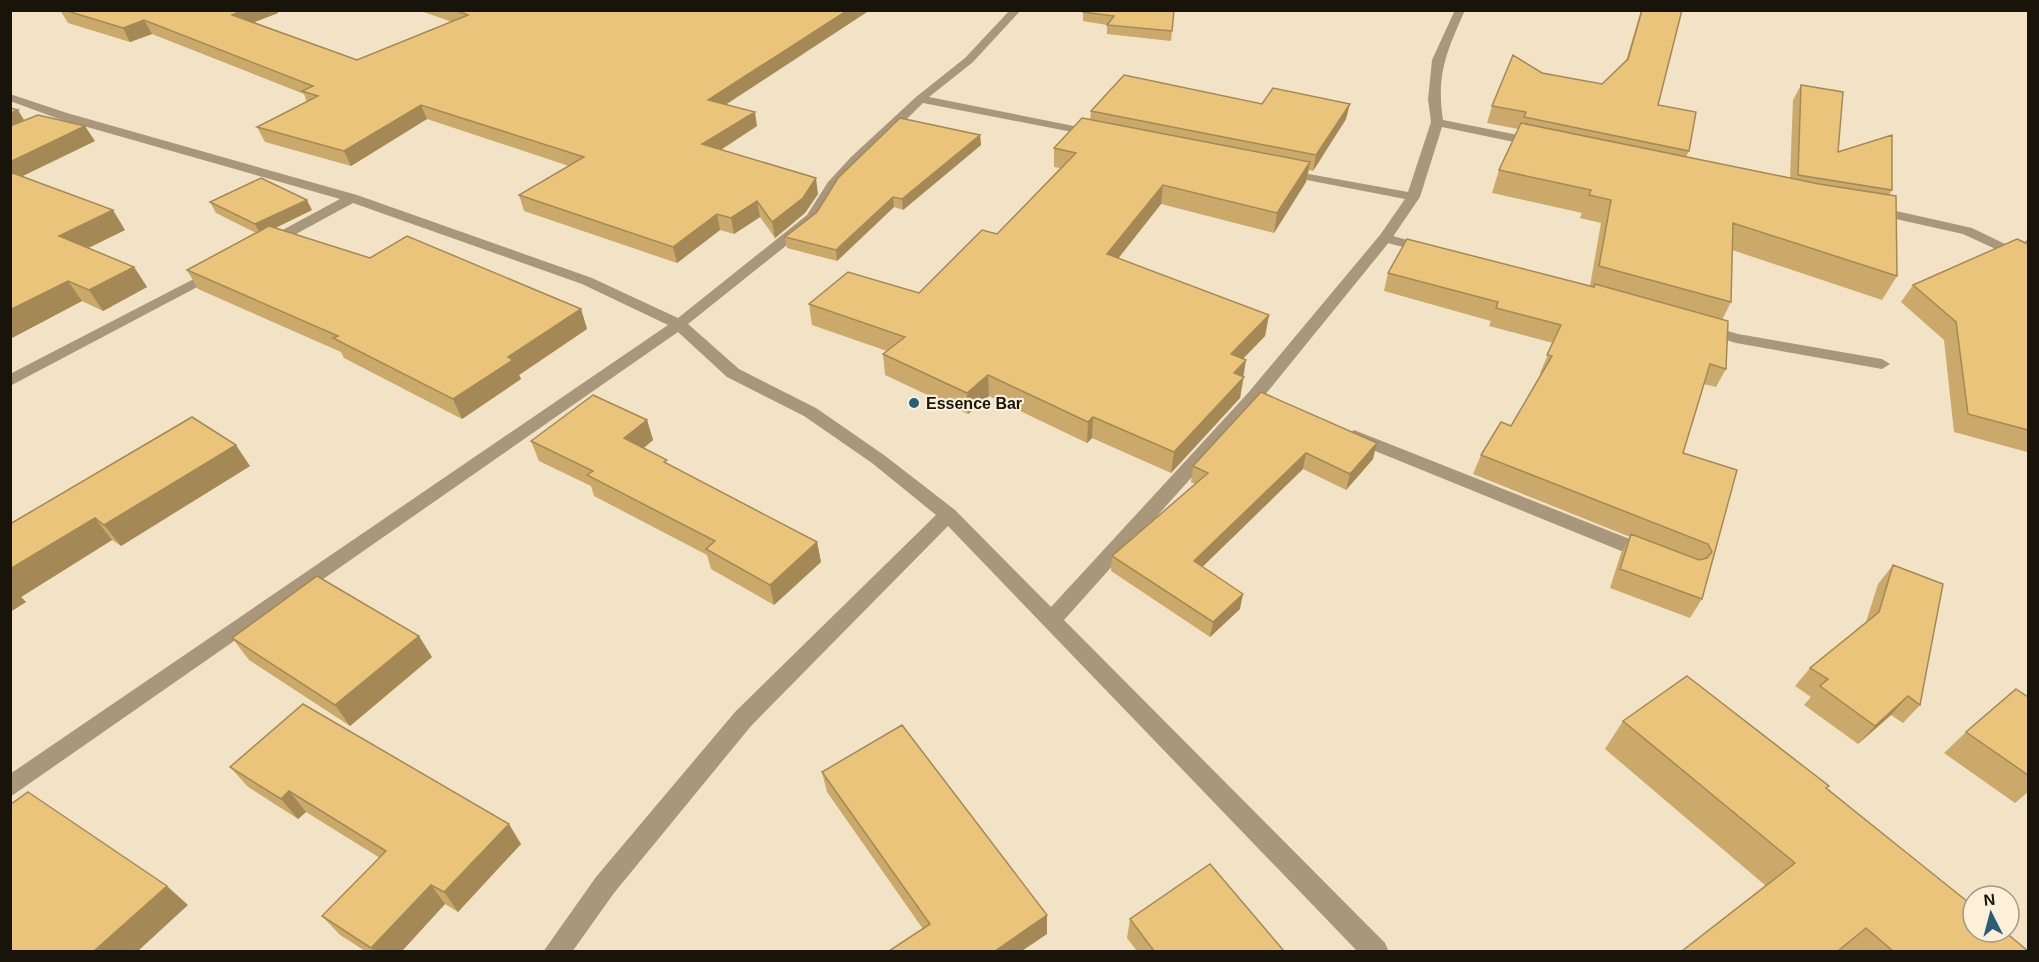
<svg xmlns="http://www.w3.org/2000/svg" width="2039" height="962" font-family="Helvetica,sans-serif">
<rect width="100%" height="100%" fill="#f3e3c6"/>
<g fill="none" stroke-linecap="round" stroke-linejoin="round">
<path fill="#a8977a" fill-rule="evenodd" d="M1385,234L1431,246L1433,249L1426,253L1380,241L1378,238Z
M1704,324L1738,334L1882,359L1890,364L1882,369L1736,343L1699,332L1696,329Z"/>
<path fill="#a8977a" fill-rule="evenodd" d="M1010,10H1021L973,62L929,97L1094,130L1100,134L1098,137L923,103L838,187L817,221L688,324L739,369L816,408L884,455L955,510L1051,607L1248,393L1380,235L1405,199L1286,176L1281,175V169L1408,192L1431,122L1428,99L1432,60L1455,10H1465C1447,51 1436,74 1443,120L1538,139L1544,143L1538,147L1442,127L1420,197L1390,241L1260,401L1064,620L1385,943L1389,952H1358L948,526L751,726L614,893L572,952H543L596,877L735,712L936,515L872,463L804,416L727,377L678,332L10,797V774L668,325L582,284L353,203L274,246H264V240L340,199L59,119L10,101V94L67,113L357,195L592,278L678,318L807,215L828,182L851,157L916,97L965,58Z
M1874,206L1972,228L2028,255V264L1963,234L1869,213V207Z
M215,268L220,269L222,272L220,275L10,386V374Z
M1354,430L1655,549L1658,554L1655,559H1641L1348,440L1345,436Z"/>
</g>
<path fill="#caa96a" d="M60,10H277L278,13L254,22L357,60L452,22L418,10H870L727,104L757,126L721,150L818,194L805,213L775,238L760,217L734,234L720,230L677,263L524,211L519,195L569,166L427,119L351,166L265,142L257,127L307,102L304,94L152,34L130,42L68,23Z
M1083,10H1174L1171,41L1107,34V25L1083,21Z
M1641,10H1682L1658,105L1689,151L1686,157L1790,178L1793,100L1801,85L1838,152L1892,190L1889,195L1897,276L1882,300L1732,250L1731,302L1722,320L1726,369L1716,387L1704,384L1683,453L1737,470L1702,599L1690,618L1610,588L1621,553L1630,537L1473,474L1481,455L1511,426L1541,374L1540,373L1553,343L1489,326L1491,321L1384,291L1388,273L1590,286L1601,223L1580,218L1582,213L1492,193L1499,170L1518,129L1487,123L1492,106L1542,73L1602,84L1626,61Z
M1262,104L1346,119L1313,171L1309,170L1306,182L1274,233L1161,204L1118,258L1269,315L1265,336L1243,359V377H1244L1240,398L1171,473L1092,438L1087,443L989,396L968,414L885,375L883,354L887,351L812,325L809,304L919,293L997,234L1060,168L1054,167V148L1090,120L1091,111Z
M25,121L95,141L23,176L125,230L88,248L134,267L147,287L103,311L82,301L10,339Z
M980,135L981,145L903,210L894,207L837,261L787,248L785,237Z
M210,202L312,210L275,228L370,258L581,309L587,329L519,375L521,379L462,419L344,358L341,352L198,289L187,270L256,233L216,213Z
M2028,238V450L2027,452L1954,432L1944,340L1901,302L1913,285L2025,242Z
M1261,392L1373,459L1346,490L1303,469L1202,567L1240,609L1210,637L1111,571L1112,556L1195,484L1191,482L1193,466Z
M647,420L653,440L644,448L669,465L817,542L821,562L774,605L711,569L707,555L594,496L591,486L539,461L531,441Z
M250,466L121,546L112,540L21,597L26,602L10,612V524Z
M1893,565L1920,705L1903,723L1891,715L1858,744L1804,705L1811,697L1795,686L1810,668L1866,622L1878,584Z
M232,638L432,657L350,726L249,660Z
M2028,697V795L2027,793L2015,803L1944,753L1966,732Z
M1623,721L1826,789L2028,951H1682L1766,886L1605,749Z
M230,767L521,844L458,912L445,904L402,951H365L340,935L322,916L380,858L306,812L298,819L248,787Z
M822,772L1047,915V934L923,929L827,792Z
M1130,919L1284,951H1137L1127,938Z"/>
<path fill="#a48956" d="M243,10H277L278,13L239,28L232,15Z
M848,10H870L711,114L708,100Z
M144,20L152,34L130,42L123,28Z
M1350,104L1346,119L1313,171L1316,155Z
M421,105L427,119L351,166L344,151Z
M18,110L27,125L10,132V113Z
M755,112L757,126L706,159L702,144Z
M85,126L95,141L10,182V162Z
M980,135L981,145L903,210L902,199Z
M1310,162L1306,182L1274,233L1277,213Z
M816,178L818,194L805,213L775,238L772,222Z
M1163,185L1161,204L1106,274L1107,254Z
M893,197L894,207L837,261L836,250Z
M307,200L312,210L261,235L255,224Z
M757,201L760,217L734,234L731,218Z
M113,210L125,230L72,256L59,236Z
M717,214L720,230L677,263L673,247Z
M134,267L147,287L103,311L89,290Z
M68,281L82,301L10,339V310Z
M581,309L587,329L519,375L521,379L462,419L453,399L508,357Z
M1269,315L1265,336L1227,375L1231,354Z
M1246,360L1240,398L1171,473L1174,452L1234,373Z
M988,375L989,396L968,414L967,393Z
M1093,417L1092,438L1087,443L1088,422Z
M647,420L653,440L631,458L624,438Z
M1377,443L1373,459L1346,490L1350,474Z
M236,445L250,466L121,546L104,525Z
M1306,453L1303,469L1192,577L1194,561Z
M95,518L112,540L21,597L26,602L10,612V569Z
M817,542L821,562L774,605L770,585Z
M1243,594L1240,609L1210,637L1213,622Z
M419,636L432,657L350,726L335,705Z
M1908,696L1891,715L1858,744L1875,726Z
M289,791L306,812L298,819L281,799Z
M509,824L521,844L458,912L444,892Z
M431,885L445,904L402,951H375L371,948Z
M167,886L188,905L138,951H94Z
M1047,915V934L1022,951H995Z"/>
<path fill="#ebc47b" stroke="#a48956" stroke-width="1.5" d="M64,10H243L232,15L357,60L468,15L455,10H848L708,100L755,112L702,144L816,178L803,198L772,222L757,201L731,218L717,214L673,247L519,195L584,157L421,105L344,151L257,127L318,96L302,91L313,86L144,20L123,28Z
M1083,10H1174L1172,31L1107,25L1114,16L1083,12Z
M1642,10H1682L1658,105L1696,112L1689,151L1524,117L1526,112L1492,106L1513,55L1542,73L1602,84L1628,59Z
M1124,75L1262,104L1273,88L1350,104L1316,155L1091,111Z
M1801,85L1843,92L1838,152L1892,135V190L1798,175Z
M10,108L18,110L10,113Z
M38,115L85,126L10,162V126Z
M900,118L980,135L902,199L893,197L836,250L785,237L817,212L838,178Z
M1082,118L1310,162L1277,213L1163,185L1107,254L1269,315L1231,354L1246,360L1234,373L1244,377L1174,452L1093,417L1088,422L988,375L967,393L883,354L905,337L809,304L848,272L919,293L982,230L997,234L1076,153L1054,148Z
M1521,123L1819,184L1896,196L1897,276L1733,223L1731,302L1599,266L1611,200L1589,195L1591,190L1499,170Z
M10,172L113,210L59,236L134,267L89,290L68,281L10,310Z
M261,178L307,200L255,224L210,202Z
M269,226L370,258L407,236L581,309L508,357L513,360L453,399L333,338L338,336L187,270Z
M1407,239L1594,287L1595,284L1728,321L1726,369L1710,364L1683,453L1737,470L1702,599L1620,569L1631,534L1699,560L1707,558L1712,552L1708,544L1481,455L1501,422L1511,426L1552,356L1547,355L1561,325L1496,308L1498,302L1388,273Z
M2017,239L2028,244V430L1968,414L1956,322L1913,285Z
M1261,392L1377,443L1350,474L1306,453L1194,561L1243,594L1213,622L1112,556L1208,473L1193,466Z
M593,395L647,420L624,438L667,460L664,462L817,542L770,585L706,549L715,541L587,475L593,471L531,441Z
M192,417L236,445L104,525L95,518L10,569V524Z
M1893,565L1943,584L1920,705L1908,696L1875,726L1820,686L1828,679L1810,668L1879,612Z
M317,576L419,636L335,705L232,638Z
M1687,676L1829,786L1826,788L1973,906V932H2005L2028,951H1893L1866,928L1838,951H1682L1795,863L1623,721Z
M2016,689L2028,697V775L1966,732Z
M303,704L509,824L444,892L431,885L371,948L322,916L386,851L289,791L281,799L230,767Z
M902,725L1047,915L995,951H889L930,924L822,772Z
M28,792L167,886L94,951H10V805Z
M1210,864L1284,951H1154L1130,919Z"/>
<circle fill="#285e79" stroke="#fdf0d9" stroke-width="2" cx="914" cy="403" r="6"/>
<g text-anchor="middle" stroke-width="4.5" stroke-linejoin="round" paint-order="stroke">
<g font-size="16" font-weight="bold" fill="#191409" stroke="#fdf0d9" text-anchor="start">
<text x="926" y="409">Essence Bar</text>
</g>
</g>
<rect width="2039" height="962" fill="none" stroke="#191409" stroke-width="24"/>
<g transform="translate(1991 914) rotate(354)"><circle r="28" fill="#fdf0d9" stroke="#a29886" stroke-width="1.5"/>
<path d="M0-4.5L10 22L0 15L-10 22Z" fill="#285e79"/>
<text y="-9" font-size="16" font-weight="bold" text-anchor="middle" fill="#191409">N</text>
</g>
</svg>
